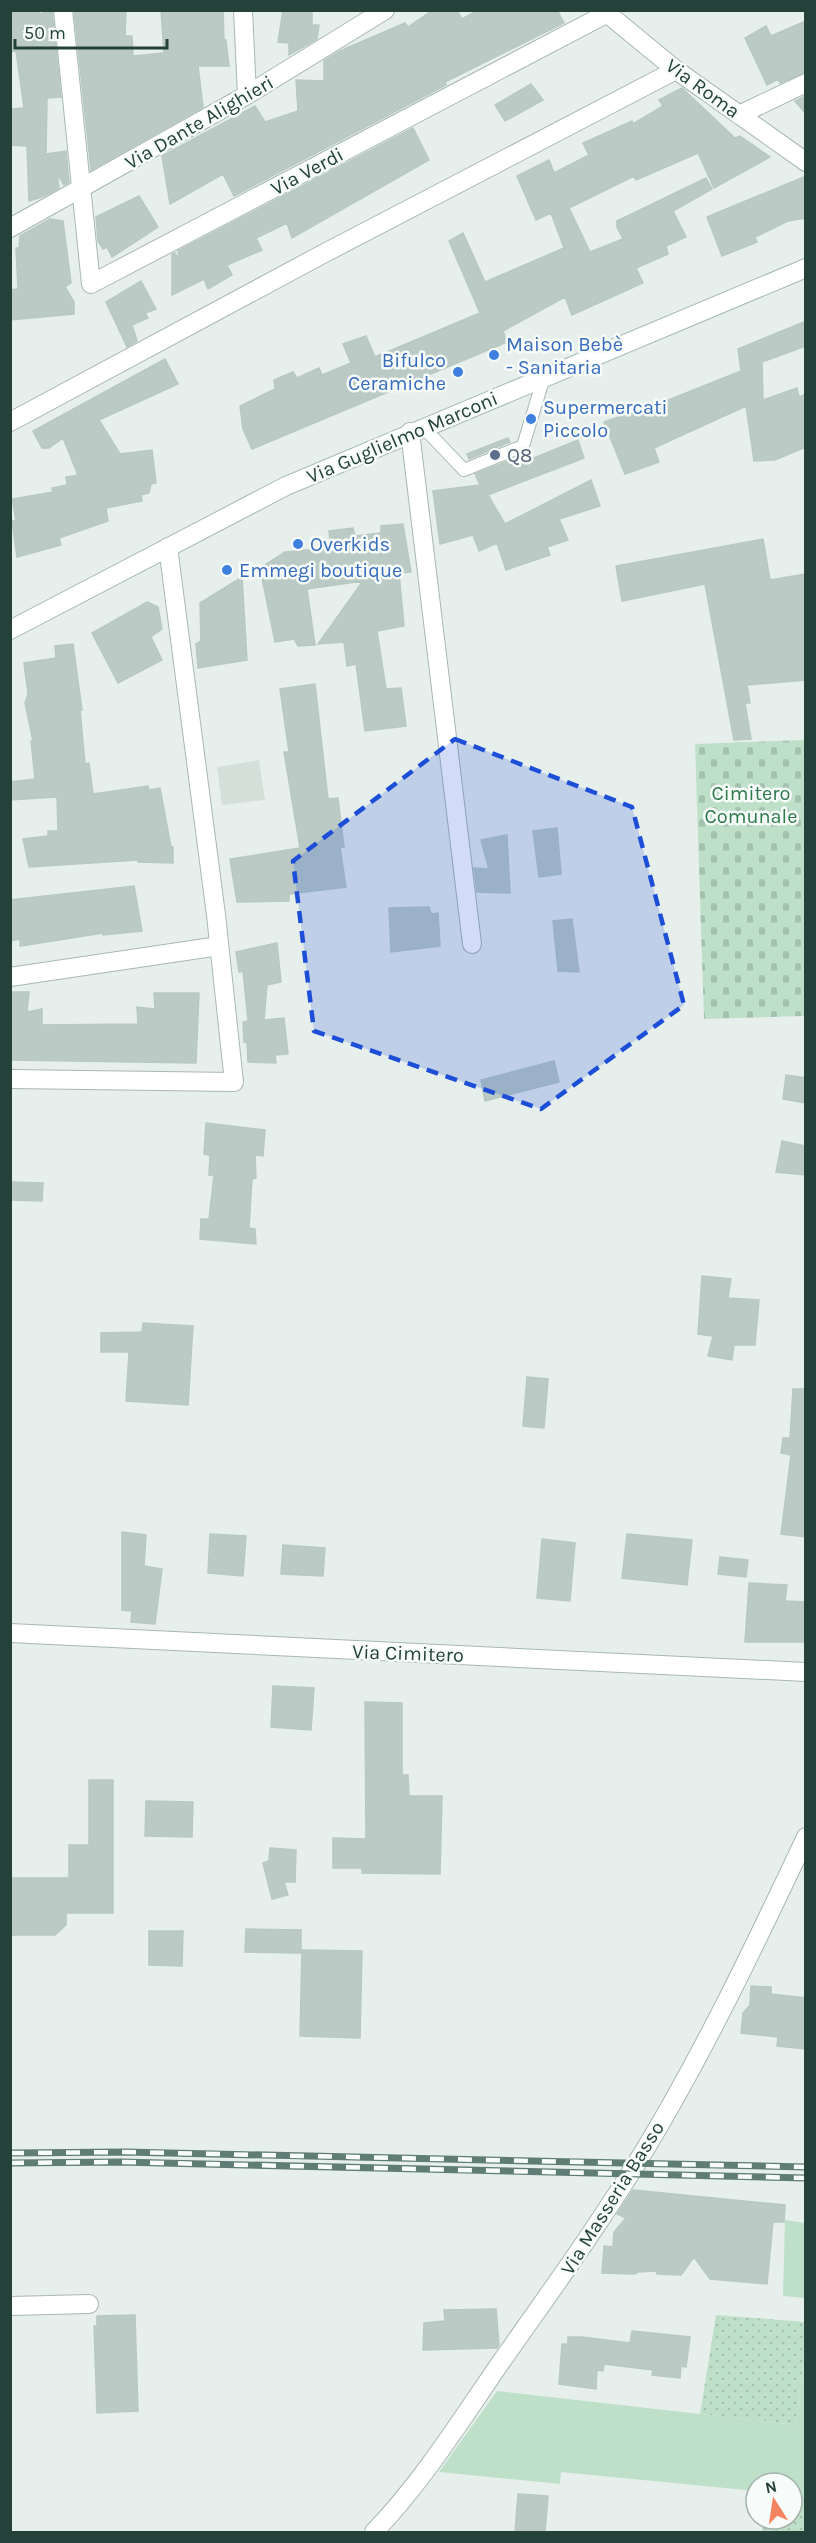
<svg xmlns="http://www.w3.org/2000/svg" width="816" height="2543" font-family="Karla,sans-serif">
<defs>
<pattern id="cemetery-stones" width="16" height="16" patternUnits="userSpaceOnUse" patternTransform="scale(1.5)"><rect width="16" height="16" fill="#bfe0c8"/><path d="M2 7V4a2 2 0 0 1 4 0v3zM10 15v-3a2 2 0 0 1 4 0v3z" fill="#a4c1ad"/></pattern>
<pattern id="garden-dots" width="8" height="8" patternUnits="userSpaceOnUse" patternTransform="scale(1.5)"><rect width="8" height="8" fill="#bfe0c8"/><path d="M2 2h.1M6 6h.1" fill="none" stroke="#a4c1ad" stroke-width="1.8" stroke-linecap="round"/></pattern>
</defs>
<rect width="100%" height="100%" fill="#e6efeb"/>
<path fill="#d4dfda" d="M259,760L265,800L222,805L217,767Z"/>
<path fill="#bfe0c8" d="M785,2220L805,2223V2298L783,2296Z
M805,2345V2496L792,2495V2483H756V2491L561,2472L560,2484L439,2472L497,2391L796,2425Z"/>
<path fill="url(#cemetery-stones)" d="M805,740V1016L704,1019L695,744Z"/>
<path fill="url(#garden-dots)" d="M716,2315L805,2322V2345L796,2425L700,2414Z
M792,2495L805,2496V2532H762L763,2519H792Z"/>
<path fill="#bbcac4" stroke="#b8c9c2" stroke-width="1.5" d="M10,10H38L39,14L52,11L61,97L47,98L46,154L66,151L69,182L64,185L57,173L59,188L42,197L29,201L27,146L10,145V109L24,108L16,51L10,52Z
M74,10H126L125,36H132L133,56L164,53L161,10H223L224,40H226L229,66H198L203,107L91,170Z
M283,10H312V25H319L317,39L289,55V43L278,42Z
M433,10H457L462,19L478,10H557L564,23L445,82L446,85L234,196L223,174L170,204L162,156L255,106L265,122L298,111L296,80L324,81V61L340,51L405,23L408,27Z
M806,21V72L780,83L778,79L767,85L745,38L766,26L771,36Z
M531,84L543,100L505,121L495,105Z
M682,88L735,138L740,136L770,157L714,188L698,153L636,180L634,176L569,208L590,252L623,239L617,227V221L706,178L712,189L673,211L686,237L666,246L668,254L636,268L643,283L572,315L565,297L503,331L507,342L252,449L243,429L240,406L275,389L274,380L293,372L297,378L319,368L322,375L351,363L343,344L366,336L375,357L480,313L449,241L463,233L485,282L564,248L551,213L536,220L517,176L549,160L554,173L589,155L583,143L632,121L633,124L663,106L659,100Z
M806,96V114L795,101Z
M413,128L429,160L292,238L287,223L256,238L262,250L227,265L232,275L208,289L204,279L172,295V254L175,253L180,261L178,251Z
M806,176V218L788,221L755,237L757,242L722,256L707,217Z
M139,196L158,227L112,257L107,247L103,249L98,241L96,217Z
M50,219L63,221L71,283L65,287L74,302V314L10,320V290L18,289L16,248H19L20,236Z
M141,281L156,309L145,313L148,318L132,325L137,341L127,347L106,302Z
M806,321V346L762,362L763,400L797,388L799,397L806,394V447L775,460L754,461L746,406L654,448L659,462L625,474L604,422L666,401L741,371L738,349Z
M165,359L178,384L99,420L120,454L152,450L156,483L151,484L149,493L141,495L142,501L106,508L108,521L59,538L61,545L17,557L12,521L16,520L12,499L53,492L52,488L67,485L66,477L78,475L63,438L49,448H42L33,431Z
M508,438L510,442L469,459L467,454Z
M578,440L584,458L488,495L505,524L591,480L600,506L559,519L568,540L547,547L550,555L506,570L497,543L479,551L473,535L440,544L433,491L480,485L475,474L516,458L519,464Z
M403,524L411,572L399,573L404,626L377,631L386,689L401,688L406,726L365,731L356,664L347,666L344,642L318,644L363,581L307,589L315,645L298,646L294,639L275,642L260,568L285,552L331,548L329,531L353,528L355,536L381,533V526Z
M763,539L770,580L806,574V680L747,685L750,703H745L751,739L734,740L705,584L622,601L616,566Z
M242,577L247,660L198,668L196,644L201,641L200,603Z
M147,602L158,607L162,629L151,637L162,660L118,683L92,633Z
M73,644L82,710H80L85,764L89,763L93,794L148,786L149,790L160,788L171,847H173V863L138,862V860L29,867L23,839L48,836V831H58L57,797L10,800V782L35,779L31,741H33L25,703L28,694L24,663L56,658L55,646Z
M315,684L328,799L338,798L344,847H340L346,887L289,894V901L237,902L230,859L300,848L284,752H289L280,689Z
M557,828L561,874L539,877L533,831Z
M507,835L510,893L477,892L474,868L489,869L481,840Z
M134,886L142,931L103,935V933L20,946V939L10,941V900Z
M429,907L431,914L438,913L440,946L391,952L389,908Z
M572,919L579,972L558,971L553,921Z
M277,943L281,982L267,985L264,1020L284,1018L288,1054L275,1055L276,1063L248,1062L247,1041L244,1042L243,1022L248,1021L243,971L239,972L236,952Z
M10,992H29L27,1012L42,1009V1025L138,1024L137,1007L155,1009L154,993H199L196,1063L10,1060Z
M554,1061L559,1082L485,1101L481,1080Z
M786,1075L806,1078V1103L783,1099Z
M206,1123L265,1130L263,1156L255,1155L256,1178L252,1179L249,1228L255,1229L256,1244L200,1239L201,1219H209L214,1175H209L210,1155L204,1154Z
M782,1141L806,1146V1175L776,1172Z
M10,1182L43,1183L42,1201L10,1200Z
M702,1276L731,1279L728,1298L759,1300L755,1345H734L732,1360L708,1356L713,1336L698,1334Z
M143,1323L193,1326L188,1405L126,1401L129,1352H101V1333L142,1332Z
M527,1377L548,1379L544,1428L523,1426Z
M793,1389H806V1537L781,1534L791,1455L781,1453L783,1438H790Z
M122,1532L146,1535L144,1566L162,1569L155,1624L131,1622L132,1611L122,1610Z
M210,1534L246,1536L243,1576L208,1573Z
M627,1534L692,1540L687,1585L622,1578Z
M542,1539L575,1543L570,1601L537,1598Z
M283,1545L325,1548L323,1576L281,1574Z
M720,1557L748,1560L746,1577L718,1574Z
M749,1583L787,1585L785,1601L806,1602V1642H745Z
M273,1686L314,1688L311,1730L271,1727Z
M365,1702L402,1703V1775H408L409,1796H442L440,1874L362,1873V1868H333V1838L366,1839Z
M89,1780H113V1913H66V1925L55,1935H10V1878H69V1845H89Z
M146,1801L193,1802L192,1837L145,1836Z
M270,1848L296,1850L295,1882H284L288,1895L272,1899L263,1863L269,1861Z
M246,1929L301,1930V1953L245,1952Z
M149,1931H183L182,1966L149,1965Z
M302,1950L362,1951L360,2038L300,2036Z
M751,1986L771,1987V1994L806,1998V2049L777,2046L778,2037L741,2033L743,2013L750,2005Z
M633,2190L785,2205L784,2222H773L767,2284L710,2279L694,2257L681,2275L657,2274L656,2271L638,2272L635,2274L602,2273L604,2246L613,2247L614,2232L626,2218L617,2214Z
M496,2309L499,2345L497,2348L423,2350L424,2323L445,2321L444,2310Z
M135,2315L138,2411L97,2413L94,2326H97V2316Z
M632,2331L690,2337L686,2367L681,2366L680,2378L652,2375L653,2370L604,2364L603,2371L597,2370L596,2389L559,2384L562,2344H568V2337H582L630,2343Z
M518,2494L548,2496L545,2532H515Z"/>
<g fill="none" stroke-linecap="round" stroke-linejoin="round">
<defs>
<path id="lane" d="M423,427L464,470L523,446L544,377"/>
<path id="street" d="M63,10L91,284L606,14
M243,10L247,95
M603,10L676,70L806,162
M739,115L806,83
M10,228L247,95L385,10
M10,422L319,256L676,70
M410,432L472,944
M10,977L219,946
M10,1079L234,1082L216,915L168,547
M10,1633L806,1672
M10,2306L89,2304
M374,2532C423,2481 461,2420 501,2362C551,2291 601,2222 646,2148C706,2048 756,1943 806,1837"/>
<path id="secondary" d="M10,630L286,486L806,268"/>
</defs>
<use href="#lane" stroke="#a8b8b2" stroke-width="14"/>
<use href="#street" stroke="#a8b8b2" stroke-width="20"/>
<use href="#secondary" stroke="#a4bbb3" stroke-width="20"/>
<use href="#lane" stroke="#fff" stroke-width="12"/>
<use href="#street" stroke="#fff" stroke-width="18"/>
<use href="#secondary" stroke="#fff" stroke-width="18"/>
<defs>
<path id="rail" d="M10,2153L125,2152L806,2167
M10,2163L120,2162L806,2178"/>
</defs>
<use href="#rail" stroke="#5f7d75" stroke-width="7"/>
<use href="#rail" stroke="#f7fbf9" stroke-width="4.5" stroke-dasharray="14" stroke-linecap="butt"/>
</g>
<path fill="#1d4ed8" fill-opacity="0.2" stroke="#1d4ed8" stroke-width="4.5" stroke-dasharray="12 8" stroke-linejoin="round" d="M455,739L632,807L684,1005L541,1109L314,1031L293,861Z"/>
<g fill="#3f7fe0" stroke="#f7fbf9" stroke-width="2">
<circle cx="494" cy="355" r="6"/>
<circle cx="458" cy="372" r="6"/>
<circle cx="531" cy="419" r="6"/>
<circle cx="298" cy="544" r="6"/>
<circle cx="227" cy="570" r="6"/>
</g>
<circle fill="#5c6f8a" stroke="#f7fbf9" stroke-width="2" cx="495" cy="455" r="6"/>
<g text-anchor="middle" stroke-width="5" stroke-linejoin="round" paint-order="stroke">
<g font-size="20" fill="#24423a" stroke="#f7fbf9">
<text transform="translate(703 88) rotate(36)" y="7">Via Roma</text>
<text transform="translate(199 122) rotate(-30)" y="7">Via Dante Alighieri</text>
<text transform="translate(307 171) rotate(-28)" y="7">Via Verdi</text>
<text transform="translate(402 437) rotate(-23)" y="7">Via Guglielmo Marconi</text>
<text transform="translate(408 1653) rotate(2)" y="7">Via Cimitero</text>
<text transform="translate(612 2198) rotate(-58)" y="7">Via Masseria Basso</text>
</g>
<g font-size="20" fill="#366cbe" stroke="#f7fbf9" text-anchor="start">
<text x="506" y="351">Maison Bebè<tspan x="506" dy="23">- Sanitaria</tspan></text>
<text x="446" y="367" text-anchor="end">Bifulco<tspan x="446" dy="23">Ceramiche</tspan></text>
<text x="543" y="414">Supermercati<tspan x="543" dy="23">Piccolo</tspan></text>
<text x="310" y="551">Overkids</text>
<text x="239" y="577">Emmegi boutique</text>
</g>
<g font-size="20" fill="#4e5e75" stroke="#f7fbf9" text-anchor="start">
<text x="507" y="462">Q8</text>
</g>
<g font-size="20" fill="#2d7a4b" stroke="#f7fbf9">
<text x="751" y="800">Cimitero<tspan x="751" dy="23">Comunale</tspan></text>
</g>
</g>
<rect width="816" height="2543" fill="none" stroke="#24423a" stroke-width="24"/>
<g transform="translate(774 2501) rotate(348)"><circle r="28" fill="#f7fbf9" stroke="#a3b1ad" stroke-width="1.5"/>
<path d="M0-4.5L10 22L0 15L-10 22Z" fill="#f4845f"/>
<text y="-9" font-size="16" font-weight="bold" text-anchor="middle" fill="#24423a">N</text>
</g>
<path d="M15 39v9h152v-9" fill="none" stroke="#24423a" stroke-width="3"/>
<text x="24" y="39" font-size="18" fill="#24423a" stroke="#f7fbf9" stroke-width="4.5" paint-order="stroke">50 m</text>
</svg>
